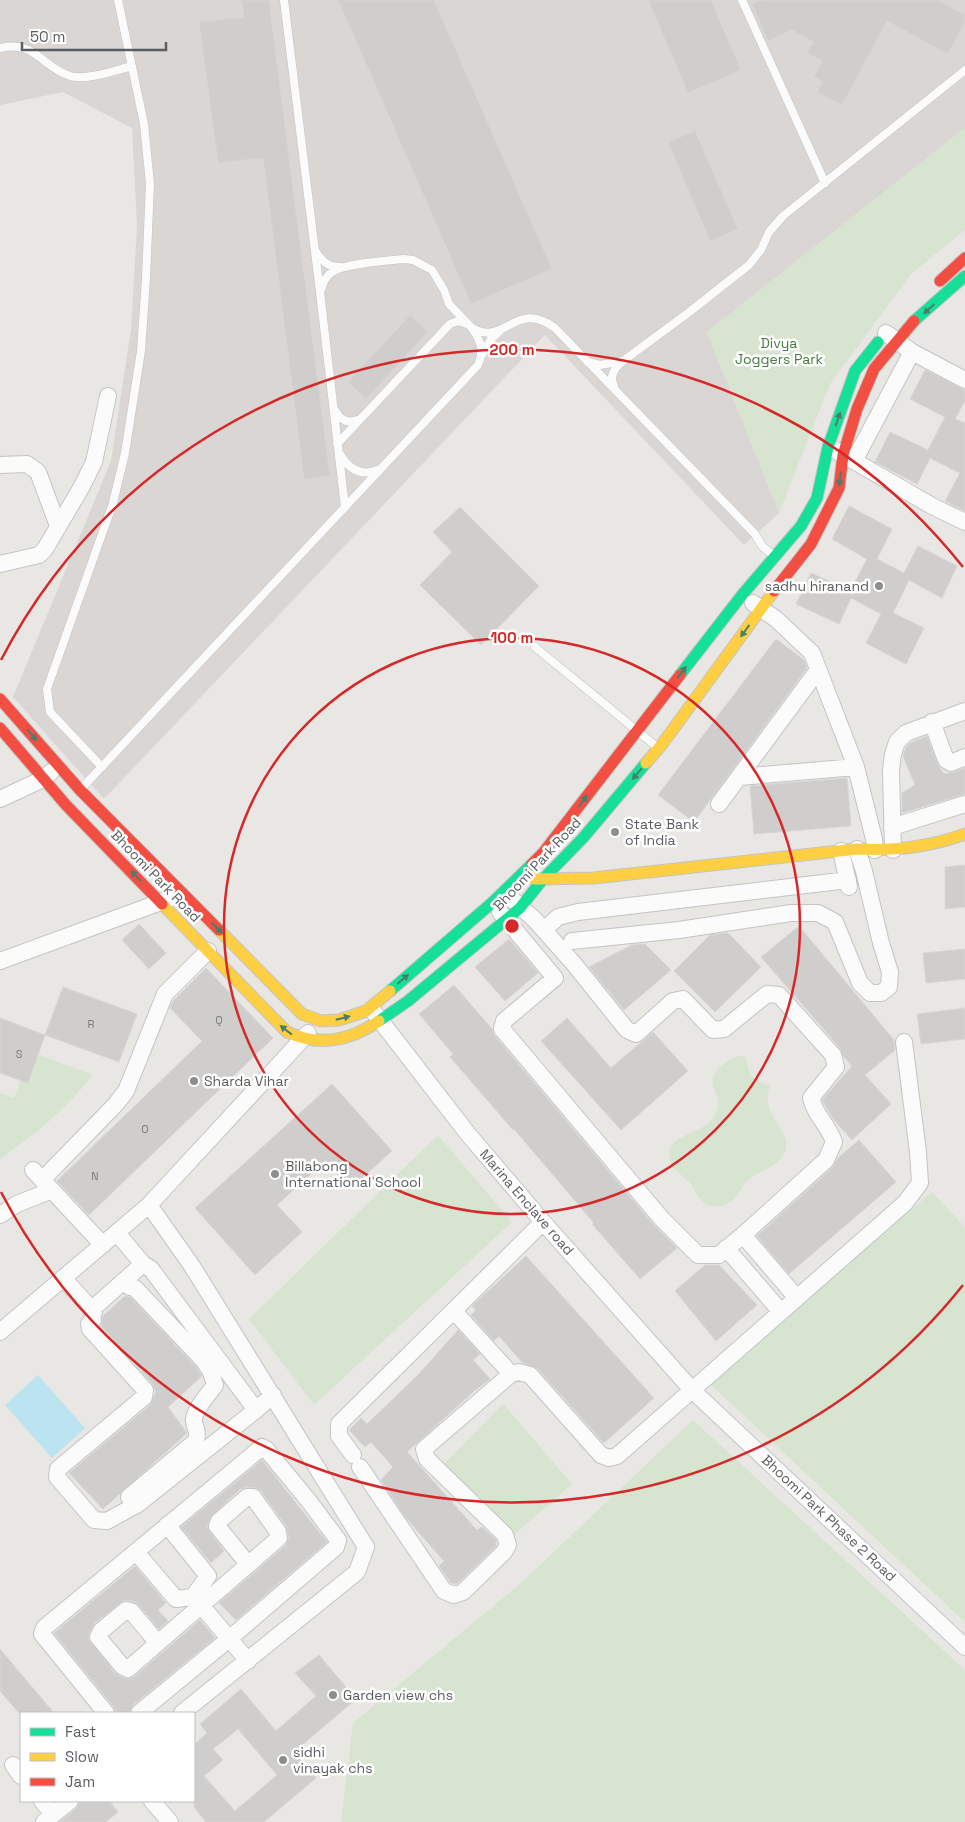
<svg xmlns="http://www.w3.org/2000/svg" width="965" height="1822" font-family="'Space Grotesk',sans-serif">
<rect width="100%" height="100%" fill="#e9e7e4"/>
<path fill="#d9d6d4" d="M0,0H965V128L707,332L779,513L744,545L545,335L104,799L13,697L111,461L131,329L137,226L132,128L63,92L0,105Z"/>
<path fill="#d6e4d0" d="M965,128V230L911,274L830,384L779,513L707,332Z
M31,1052L93,1075C66,1109 36,1134 0,1159V1093L14,1098Z
M738,1056L746,1057C749,1077 752,1079 770,1086C759,1120 794,1128 785,1152C779,1167 757,1171 746,1182C740,1188 739,1197 730,1202C725,1206 719,1207 712,1206C697,1203 697,1189 687,1180C678,1172 669,1166 669,1153C671,1131 711,1135 717,1110C721,1099 715,1095 713,1085C710,1071 727,1060 738,1056Z
M438,1135L512,1222L314,1405L249,1319Z
M932,1192L965,1227V1622L709,1383Z
M503,1404L572,1484L514,1535L443,1465Z
M693,1420L965,1670V1822H341L353,1723L520,1584Z"/>
<path fill="#bbe3f0" d="M38,1375L85,1428L52,1458L5,1405Z"/>
<path fill="#d0cecd" stroke="#d8d6d4" fill-rule="evenodd" d="M241,0H269L330,476L304,479L263,158L218,163L199,22L244,17Z
M338,0H434L552,269L471,304Z
M648,0H711L741,70L688,93Z
M761,0H938L965,15V22L948,54L887,21L842,105L817,92L823,82L814,77L822,61L807,53L813,42L792,30L768,41L752,4Z
M695,131L738,229L710,241L668,142Z
M410,315L428,332L366,399L348,382Z
M925,370L965,390V401L955,419L965,423V511L945,501L960,473L930,458L917,484L875,462L890,432L928,450L945,417L910,399Z
M849,506L892,529L877,559L904,573L918,546L957,566L942,598L909,580L893,613L924,628L906,664L866,643L881,614L851,598L839,624L796,604L811,573L850,591L867,559L832,539Z
M460,507L539,586L481,645L420,585L452,552L433,532Z
M776,639L804,660L807,668L694,822L658,795Z
M927,736L937,763L944,774L955,772L965,768V794L902,813V793L915,785L903,756L906,747L910,743Z
M847,778L851,826L754,834L750,786Z
M965,865V907L945,909V867Z
M139,924L166,953L149,969L122,940Z
M799,926L894,1040L895,1050L865,1075L891,1104L852,1140L833,1119L822,1100L852,1066L843,1056L840,1048L761,957Z
M728,933L761,967L715,1012L674,971L710,935Z
M509,939L538,973L505,1001L475,967Z
M645,944L671,970L624,1010L589,967L632,945Z
M965,949V979L926,983L923,953Z
M206,968L273,1038L89,1215L57,1181L202,1041L170,1008L174,1000Z
M454,985L492,1029L494,1035L653,1224L677,1248L640,1279L592,1224L594,1223L514,1129L513,1130L450,1057L453,1054L419,1014Z
M63,987L137,1014L119,1062L45,1035Z
M965,1008V1039L921,1044L917,1014Z
M0,1018L45,1035L28,1083L0,1073Z
M567,1018L611,1068L653,1032L688,1071L621,1130L541,1041Z
M332,1084L392,1151L350,1189L325,1161L277,1205L302,1232L255,1275L195,1208Z
M859,1140L896,1182L789,1274L757,1236L833,1167L838,1158Z
M526,1256L654,1398L604,1443L537,1368L523,1363L499,1336L494,1341L471,1315L476,1310L472,1306Z
M705,1265H719L757,1305L716,1341L675,1291Z
M125,1296L130,1297L196,1367L202,1376L168,1407L187,1433L103,1509L69,1473L150,1405L156,1392L152,1383L101,1326L103,1316Z
M458,1330L480,1354L473,1360L490,1379L474,1391L407,1452L477,1530L482,1527L496,1540V1546L458,1583L454,1584L451,1583L439,1566L444,1561L406,1518L381,1480L393,1467L371,1442L365,1447L349,1430L361,1418L367,1424L419,1374Z
M262,1460L327,1542L236,1620L219,1603L286,1545L289,1537L286,1526L261,1491L257,1488L247,1487L240,1489L210,1517L207,1528L224,1551L211,1563L181,1527Z
M135,1566L166,1603L158,1610L168,1621L159,1629L138,1604L133,1601L124,1600L95,1623L89,1633L88,1639L115,1673L124,1678L129,1679L134,1677L200,1620L215,1638L133,1705L129,1713H116L114,1707L54,1633Z
M0,1649L54,1713H19L0,1691Z
M319,1655L356,1699L294,1752L316,1778L264,1822H206L194,1807V1745L207,1733L200,1724L241,1689L276,1731L316,1696L295,1673ZM238,1729L277,1775L235,1811L204,1776L223,1760L213,1749Z
M80,1801H109L118,1812L106,1822H60L77,1808Z"/>
<g fill="none" stroke-linecap="round" stroke-linejoin="round">
<defs>
<path id="lane" d="M284,0L320,292L345,507
M742,0L825,183
M0,48C36,40 41,67 70,76C86,81 116,70 132,66
M316,252C323,262 328,267 340,267
M321,290C323,282 326,275 334,271C347,263 386,261 403,259L413,260L432,270L444,290L449,304L471,327
M482,355L491,339L500,331
M588,362L600,365L623,361L688,313L749,265L761,250L769,232L783,216L965,70
M614,386C609,376 614,369 622,362
M335,410C340,420 348,425 360,419
M337,444L450,324L458,321L467,324
M340,454C348,469 362,477 378,470
M535,647L657,747
M102,767L50,712L47,689L113,503L125,453L141,351L146,278L150,184L144,124L118,0
M81,789L478,365C485,350 480,339 471,327C504,349 515,298 555,328L755,534L762,546L774,556"/>
<path id="street" d="M912,352L965,380
M835,450L932,506L965,522
M854,461L912,352L886,333
M0,465L27,464L38,472L58,526
M0,564L39,555L45,549L81,488L94,462L108,396
M753,603L776,619L812,653L856,767L874,839L875,850
M932,722L946,760L951,763L965,757
M739,777L856,767
M0,799L43,779L51,772
M719,804L818,670
M892,827L965,804
M893,850L891,770L893,754L897,742L906,733L965,711
M841,851L849,887
M500,912L555,978L504,1021L502,1029L661,1218L698,1255H719L743,1235L826,1160L834,1142C828,1124 815,1116 811,1098L836,1067L833,1055L779,995L767,994L724,1029L713,1030L683,999L673,1001L636,1034L627,1030L574,964L535,920L513,900
M544,930L558,917L578,912L848,880
M572,941L679,930L791,913H818L835,922L860,983L870,993H881L889,987L890,972L881,943L864,871L857,849
M0,961L169,899
M373,1011L468,1134L543,1222L692,1390L965,1647
M33,1170L103,1245
M42,1180L116,1104L126,1091L165,994L208,951
M149,1205L192,1266L366,1547L357,1572L182,1713
M0,1215L17,1204L52,1190
M117,1233L143,1264
M743,1235L797,1298
M726,1248L781,1312
M63,1278L94,1312
M91,1310L143,1264L151,1269L256,1410
M454,1311L511,1374
M93,1320L89,1324L90,1329L145,1390L144,1397L58,1469L57,1477L94,1520L107,1521L138,1504L256,1410L273,1395
M0,1332L149,1205L308,1033
M353,1455L339,1436V1424L543,1222
M360,1467L444,1591L454,1595L463,1592L504,1552L508,1545L505,1535L427,1459L424,1449L511,1374L519,1372L530,1375L601,1455L609,1458L617,1456L905,1203L920,1183L918,1152L904,1042
M129,1497L196,1441C199,1429 195,1431 194,1421C193,1410 209,1394 215,1385L211,1372L204,1361L135,1288L130,1287
M167,1525L208,1576L193,1597
M136,1552L176,1599L193,1597L200,1604L248,1661
M157,1642L131,1611L126,1610L101,1631L98,1637L122,1666L128,1669L279,1538L278,1532L253,1497H247L219,1521L217,1526L248,1564
M106,1713L42,1634L44,1628L262,1447L266,1449L308,1500L338,1540L336,1547L229,1639L139,1713
M13,1765L21,1776
M42,1801L53,1814
M152,1801L170,1822
M44,1822L70,1801"/>
<path id="fast" d="M914,321L965,276
M680,675L742,595L801,526L817,498L828,447L855,371L878,342
M390,991L493,902L532,864
M379,1021L408,1001L520,908L543,879L583,838L646,763"/>
<path id="slow" d="M646,763L663,743L774,591
M535,879L594,878L857,849C894,851 930,847 965,834
M162,904L287,1032C320,1047 349,1041 379,1021
M219,930L302,1014L321,1021L339,1020L366,1011L390,991"/>
<path id="jam" d="M940,281L965,258
M774,591L811,544L839,488L843,455L857,409L874,369L914,321
M0,699L80,790L219,930
M0,728L66,805L162,904
M532,864L543,853L680,675"/>
</defs>
<use href="#lane" stroke="#c3c4c4" stroke-width="9"/>
<use href="#street" stroke="#c3c4c4" stroke-width="18"/>
<use href="#fast" stroke="#c3c4c3" stroke-width="13"/>
<use href="#slow" stroke="#c3c4c3" stroke-width="13"/>
<use href="#jam" stroke="#c3c4c3" stroke-width="13"/>
<use href="#lane" stroke="#fcfbfb" stroke-width="8"/>
<use href="#street" stroke="#fcfbfb" stroke-width="16"/>
<use href="#fast" stroke="#16e098" stroke-width="11"/>
<use href="#slow" stroke="#ffcf43" stroke-width="11"/>
<use href="#jam" stroke="#f24e42" stroke-width="11"/>
</g>
<defs><path id="oneway-solid" d="M-6-.8H1V-3.2L6.5 0L1 3.2V.8H-6Z" transform="scale(1.25)"/></defs>
<g fill="#497e6f">
<use href="#oneway-solid" transform="translate(929 309) rotate(138)"/>
<use href="#oneway-solid" transform="translate(838 419) rotate(-71)"/>
<use href="#oneway-solid" transform="translate(840 479) rotate(99)"/>
<use href="#oneway-solid" transform="translate(745 631) rotate(126)"/>
<use href="#oneway-solid" transform="translate(682 672) rotate(-52)"/>
<use href="#oneway-solid" transform="translate(32 735) rotate(49)"/>
<use href="#oneway-solid" transform="translate(637 774) rotate(130)"/>
<use href="#oneway-solid" transform="translate(583 801) rotate(-53)"/>
<use href="#oneway-solid" transform="translate(136 876) rotate(-134)"/>
<use href="#oneway-solid" transform="translate(217 928) rotate(45)"/>
<use href="#oneway-solid" transform="translate(403 979) rotate(-41)"/>
<use href="#oneway-solid" transform="translate(343 1018) rotate(-14)"/>
<use href="#oneway-solid" transform="translate(286 1030) rotate(-142)"/>
</g>
<g fill="none" stroke="#d62828" stroke-width="2.5">
<circle cx="512" cy="926" r="288"/>
<path d="M963 1285A576 576 0 0 1 1 1192M1 660A576 576 0 0 1 963 567"/>
</g>
<g fill="#8c8e8f" stroke="#fff" stroke-width="2">
<circle cx="879" cy="586" r="5"/>
<circle cx="615" cy="832" r="5"/>
<circle cx="194" cy="1081" r="5"/>
<circle cx="275" cy="1174" r="5"/>
<circle cx="333" cy="1695" r="5"/>
<circle cx="283" cy="1760" r="5"/>
</g>
<g text-anchor="middle" stroke-width="5" stroke-linejoin="round" paint-order="stroke">
<g font-size="11" fill="#797b7d">
<text x="219" y="1024">Q</text>
<text x="91" y="1028">R</text>
<text x="19" y="1058">S</text>
<text x="145" y="1133">O</text>
<text x="95" y="1180">N</text>
</g>
<g font-size="14" fill="#447d3d" stroke="#fff">
<text x="779" y="348">Divya<tspan x="779" dy="16">Joggers Park</tspan></text>
</g>
<g font-size="14" fill="#5a5e61" stroke="#fff" text-anchor="start">
<text x="869" y="591" text-anchor="end">sadhu hiranand</text>
<text x="625" y="829">State Bank<tspan x="625" dy="16">of India</tspan></text>
<text x="204" y="1086">Sharda Vihar</text>
<text x="285" y="1171">Billabong<tspan x="285" dy="16">International School</tspan></text>
<text x="343" y="1700">Garden view chs</text>
<text x="293" y="1757">sidhi<tspan x="293" dy="16">vinayak chs</tspan></text>
</g>
<g font-size="14" fill="#5a5e61" stroke="#fff">
<text transform="translate(537 864) rotate(-47)" y="5">Bhoomi Park Road</text>
<text transform="translate(156 876) rotate(46)" y="5">Bhoomi Park Road</text>
<text transform="translate(527 1202) rotate(49)" y="5">Marina Enclave road</text>
<text transform="translate(829 1518) rotate(43)" y="5">Bhoomi Park Phase 2 Road</text>
</g>
</g>
<circle cx="512" cy="926" r="8" fill="#d62828" stroke="#fff" stroke-width="2.5"/>
<g font-size="15" text-anchor="middle" font-weight="bold" fill="#d62828" stroke="#fff" stroke-width="5" stroke-linejoin="round" paint-order="stroke">
<text x="512" y="355">200 m</text>
<text x="512" y="643">100 m</text>
</g>
<rect x="20" y="1712" width="175" height="90" fill="#ffffff" stroke="#bdbfc0"/>
<rect x="30" y="1728" width="25" height="8" fill="#16e098" stroke="#bdbfc0"/>
<text x="65" y="1737" font-size="15" fill="#5a5e61">Fast</text>
<rect x="30" y="1753" width="25" height="8" fill="#ffcf43" stroke="#bdbfc0"/>
<text x="65" y="1762" font-size="15" fill="#5a5e61">Slow</text>
<rect x="30" y="1778" width="25" height="8" fill="#f24e42" stroke="#bdbfc0"/>
<text x="65" y="1787" font-size="15" fill="#5a5e61">Jam</text>
<path d="M22 42v8h144v-8" fill="none" stroke="#5a5e61" stroke-width="2.5"/>
<text x="30" y="42" font-size="15" fill="#5a5e61" stroke="#ffffff" stroke-width="4" paint-order="stroke">50 m</text>
</svg>
